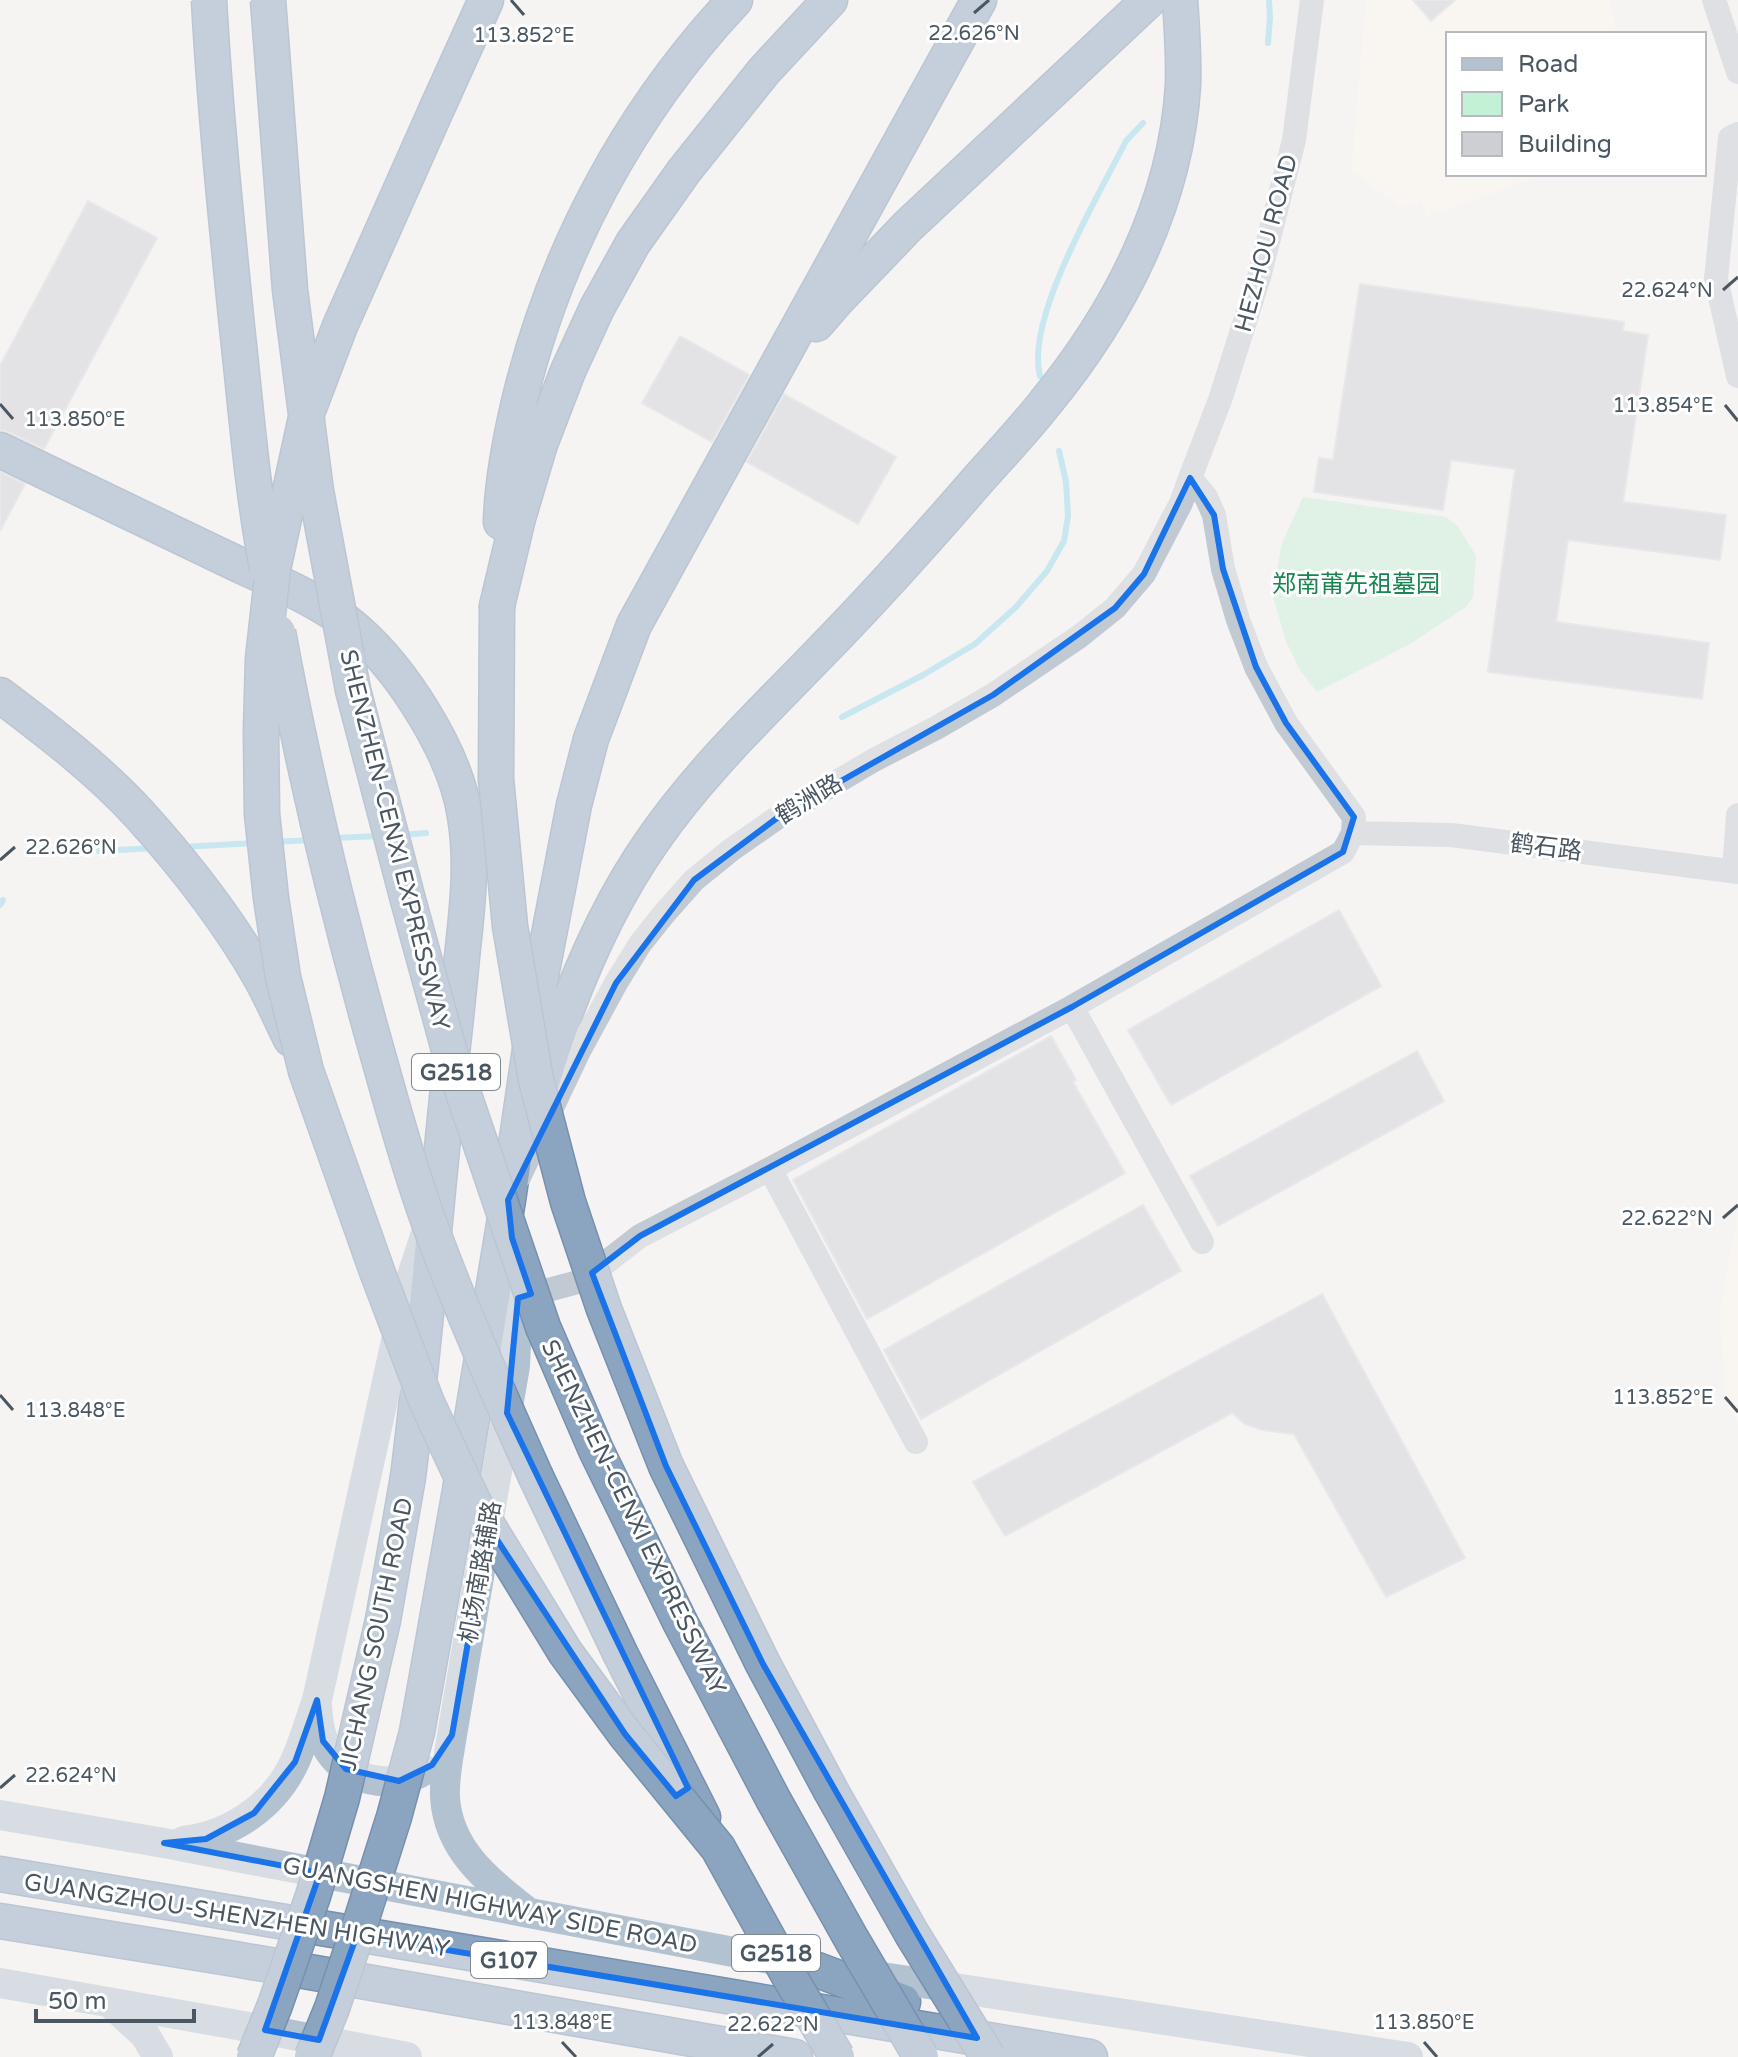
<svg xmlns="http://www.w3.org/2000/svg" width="1738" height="2057" font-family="'Varela Round','Noto Sans SC',sans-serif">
<rect width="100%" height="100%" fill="#f5f3f3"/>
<path fill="#fdf9ef" d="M1366,0H1610L1618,34H1448V174H1545L1427,217L1421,201L1400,208L1351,171Z
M1738,1212V1424L1726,1404L1719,1313Z"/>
<path fill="#c3f1d5" d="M1303,497L1446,517L1457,525L1476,556L1473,597L1466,607L1410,644L1317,692L1300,670L1286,641L1272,593L1282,544Z"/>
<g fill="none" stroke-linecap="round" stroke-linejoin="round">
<path stroke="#90daee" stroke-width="6" d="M1268,43L1270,18L1269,0
M1040,376C1025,318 1099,195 1126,141L1143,123
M842,717L923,675L975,644L1016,607L1047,571L1064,541L1068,516L1066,482L1059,451
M402,835L426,833
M334,838L379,836
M274,842L311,840
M182,847L255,843
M99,851L155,848
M0,905L3,900"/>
</g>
<path fill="#cdcfd5" stroke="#d7d9de" stroke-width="2" d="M1413,0H1455L1431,21Z
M88,201L157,238L44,449L9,432L0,430V366Z
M1360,284L1624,322L1623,331L1648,335L1623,502L1726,515L1720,560L1568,540L1556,622L1709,643L1702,699L1488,672L1515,469L1451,460L1443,510L1314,492L1319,458L1333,460Z
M680,336L749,375L712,442L642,403Z
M784,394L896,457L858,524L747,462Z
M0,472L25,484L0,531Z
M1339,910L1381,986L1171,1105L1128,1030Z
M1051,1036L1076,1080L1073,1082L1125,1173L867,1319L793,1180Z
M1417,1051L1444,1101L1218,1226L1190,1176Z
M1143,1205L1181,1271L921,1419L884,1350Z
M1322,1294L1465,1558L1386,1597L1294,1434L1263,1430L1245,1424L1232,1413L1005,1536L973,1482Z"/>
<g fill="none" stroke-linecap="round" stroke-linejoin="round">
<defs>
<path id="highway" d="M438,106L486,0
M816,324L836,301L908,226L1149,0
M0,450C76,486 151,523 227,559C266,578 324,601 356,630C403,671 456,754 465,816C473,862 467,911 462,957C458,998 454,1039 449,1079C435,1212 425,1344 408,1477
M501,522C502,482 510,441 519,402C555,252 629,113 735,0
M497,606L518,518L540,444L568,371L597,308L633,243L684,171L764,71L830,0
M0,695C49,732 99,770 140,815C185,865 228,920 261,978C272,998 281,1019 291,1039
M540,1089C566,1002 601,914 653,840C700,772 761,714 818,655C873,599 925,541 976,482C999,456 1024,430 1045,403C1119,313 1176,203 1183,85C1184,57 1182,28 1180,0
M536,1477L621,1655L703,1817
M461,1485L508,1200L540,981L574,805L591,739L634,625L979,0
M0,1874L1090,2057
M0,1921L235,1959L795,2057
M804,1965L903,2002"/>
</defs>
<use href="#highway" stroke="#7690ad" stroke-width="37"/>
<path stroke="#c1cad2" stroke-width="24" d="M1714,0L1738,72
M1738,134L1730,138L1716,279L1738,376
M1353,833L1451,835L1738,872
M1734,871L1738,815
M1072,1007L1202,1242
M770,1169L916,1442
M519,1177L579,1051L616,983L640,944L663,915L694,880L731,850L781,815L874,760L936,728L993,695L1080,636L1115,608L1144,574L1181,503L1190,478L1220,400L1259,277L1294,140L1312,0
M518,1298L582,1281L640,1236L770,1169L1072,1007L1343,852L1353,833L1354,817L1286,723L1256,667L1238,620L1223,569L1214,515L1206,497L1190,478"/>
<path stroke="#b3c2d1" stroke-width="30" d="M515,1265L518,1298L515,1366L452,1735C449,1755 444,1776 445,1797C448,1849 486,1879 524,1909
M317,1706C318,1719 319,1732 325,1744C344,1781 390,1792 425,1770
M0,1815L164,1843L796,1964
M184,1841C232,1835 276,1805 296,1759C304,1740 310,1720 317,1700L407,1291L426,1233
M856,1973L1408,2057
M0,1983L277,2032L407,2057
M110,2003L145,2035L158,2057"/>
<use href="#highway" stroke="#8ba5c1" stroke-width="34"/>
<defs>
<path id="highway-bridge" d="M209,0C215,109 226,218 237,327C246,408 252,489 267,568
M268,0L290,290L316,491L353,690L408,900L451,1057L543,1327L596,1450L680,1622L773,1799L852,1940L921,2057
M438,106L340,326L307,413L273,569L263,659L261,730L262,814L271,898L283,977L306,1071L378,1274L427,1403L474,1503L565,1652L625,1734L718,1848L789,1976L837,2057
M497,606L496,779L510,926L536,1080L568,1202L604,1309L666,1466L763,1664L831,1791L912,1934L988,2057
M278,632C303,767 335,901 372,1034C389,1094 405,1155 426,1214C458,1303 497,1390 536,1477
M254,2057L275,2005L313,1896L342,1798L383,1620L408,1477
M312,2057L332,2008L362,1918L394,1817L417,1732L461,1485"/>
</defs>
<use href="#highway-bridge" stroke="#7690ad" stroke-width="37" stroke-linecap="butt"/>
<use href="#highway-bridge" stroke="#8ba5c1" stroke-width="34"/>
</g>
<path d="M0 0H1738V2057H0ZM1190,478L1214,515L1223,569L1256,667L1286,723L1354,817L1343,852L1072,1007L640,1236L592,1273L666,1466L763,1664L977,2038L357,1935L319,2040L265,2030L320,1873L164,1843L206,1839L254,1813L295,1762L317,1700L323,1741L346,1769L399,1781L432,1765L452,1735L488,1526L625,1734L676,1796L688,1788L507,1413L518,1298L531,1294L512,1238L508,1200L616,983L694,880L781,815L993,695L1115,608L1144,574Z" fill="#f5f3f3" fill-opacity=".55" fill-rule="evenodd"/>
<path fill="none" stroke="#1a73e8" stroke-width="6" stroke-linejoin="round" d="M1190,478L1214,515L1223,569L1256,667L1286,723L1354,817L1343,852L1072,1007L640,1236L592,1273L666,1466L763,1664L977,2038L357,1935L319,2040L265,2030L320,1873L164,1843L206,1839L254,1813L295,1762L317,1700L323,1741L346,1769L399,1781L432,1765L452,1735L488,1526L625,1734L676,1796L688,1788L507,1413L518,1298L531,1294L512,1238L508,1200L616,983L694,880L781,815L993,695L1115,608L1144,574Z"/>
<path fill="none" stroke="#4a5661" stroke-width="3" d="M511,0L524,15M974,13L989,0M1723,290L1738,277M0,404L13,419M1725,405L1738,421M0,860L15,847M1723,1218L1738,1205M0,1395L13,1410M1725,1397L1738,1412M0,1788L15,1775M562,2042L576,2057M1424,2042L1437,2057M758,2057L773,2044"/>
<g text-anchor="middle" stroke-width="6" stroke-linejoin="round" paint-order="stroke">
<g fill="#fff" stroke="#808990" stroke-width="2">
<rect x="412" y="1054" width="88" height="36" rx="6"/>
<rect x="732" y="1935" width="88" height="36" rx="6"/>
<rect x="471" y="1942" width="76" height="36" rx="6"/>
</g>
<g font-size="22" font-weight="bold" fill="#4a5661">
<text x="456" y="1080">G2518</text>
<text x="776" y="1961">G2518</text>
<text x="509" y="1968">G107</text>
</g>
<g font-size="24" fill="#4a5661" stroke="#fff">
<text transform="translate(1266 243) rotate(-75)" y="8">HEZHOU ROAD</text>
<text transform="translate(809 799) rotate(-31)" y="8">鹤洲路</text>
<text transform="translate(395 840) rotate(76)" y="8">SHENZHEN-CENXI EXPRESSWAY</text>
<text transform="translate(1546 847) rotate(7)" y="8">鹤石路</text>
<text transform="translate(634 1517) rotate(64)" y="8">SHENZHEN-CENXI EXPRESSWAY</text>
<text transform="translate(480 1572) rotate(-80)" y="8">机场南路辅路</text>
<text transform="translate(376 1634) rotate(-78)" y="8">JICHANG SOUTH ROAD</text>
<text transform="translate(490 1905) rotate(11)" y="8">GUANGSHEN HIGHWAY SIDE ROAD</text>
<text transform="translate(237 1915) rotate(9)" y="8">GUANGZHOU-SHENZHEN HIGHWAY</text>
</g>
<g font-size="24" fill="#17864f" stroke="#fff">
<text x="1356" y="592">郑南莆先祖墓园</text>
</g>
</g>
<g font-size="20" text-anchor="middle" fill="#4a5661" stroke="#fff" stroke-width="6" stroke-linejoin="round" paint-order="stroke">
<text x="974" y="40">22.626°N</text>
<text x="524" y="42">113.852°E</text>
<text x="1667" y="297">22.624°N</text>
<text x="1663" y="412">113.854°E</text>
<text x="75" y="426">113.850°E</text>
<text x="71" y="854">22.626°N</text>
<text x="1667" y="1225">22.622°N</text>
<text x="1663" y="1404">113.852°E</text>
<text x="75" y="1417">113.848°E</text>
<text x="71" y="1782">22.624°N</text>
<text x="562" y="2029">113.848°E</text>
<text x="1424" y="2029">113.850°E</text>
<text x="773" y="2031">22.622°N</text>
</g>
<rect x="1446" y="32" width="260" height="144" fill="#ffffff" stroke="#b7bbc0" stroke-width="2"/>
<rect x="1462" y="58" width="40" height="12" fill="#b3c2d1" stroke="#b7bbc0" stroke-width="2"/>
<text x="1518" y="72" font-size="24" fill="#4a5661">Road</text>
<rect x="1462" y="92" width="40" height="24" fill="#c3f1d5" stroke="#b7bbc0" stroke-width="2"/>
<text x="1518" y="112" font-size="24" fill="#4a5661">Park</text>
<rect x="1462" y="132" width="40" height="24" fill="#cdcfd5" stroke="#b7bbc0" stroke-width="2"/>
<text x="1518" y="152" font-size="24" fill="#4a5661">Building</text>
<path d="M36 2009v12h158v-12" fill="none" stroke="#4a5661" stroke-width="4"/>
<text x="48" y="2009" font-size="24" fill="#4a5661" stroke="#ffffff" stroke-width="6" paint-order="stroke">50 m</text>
</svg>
